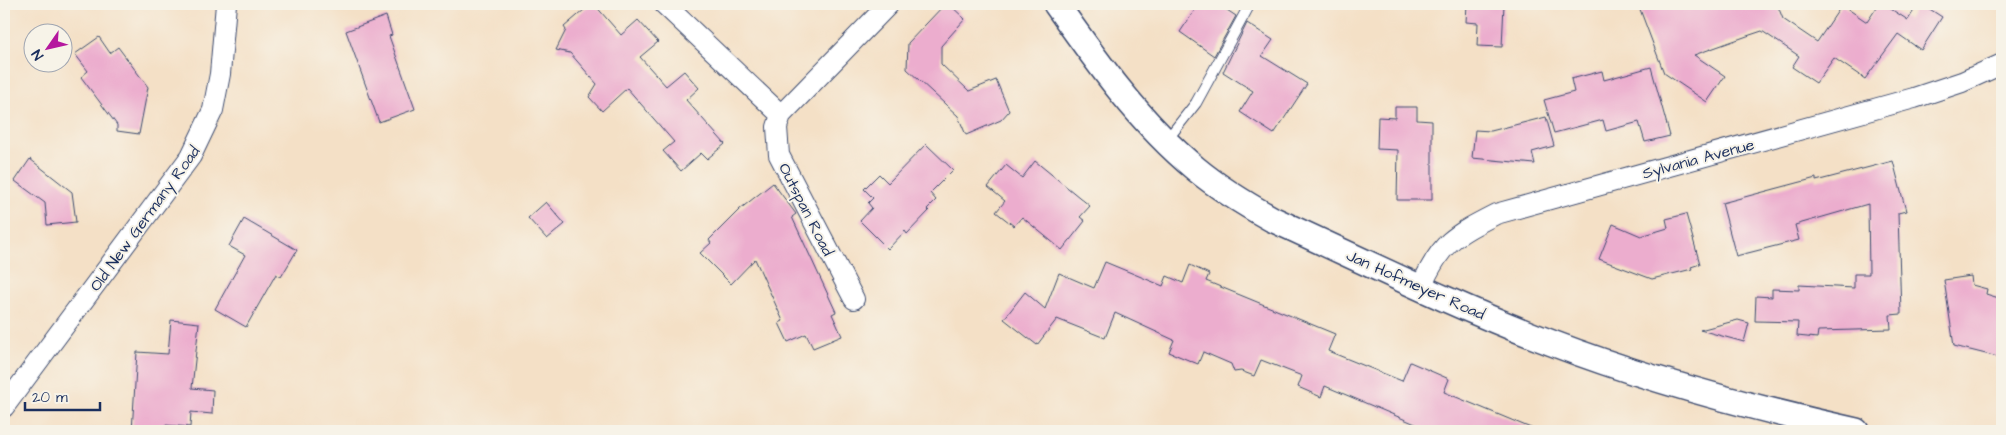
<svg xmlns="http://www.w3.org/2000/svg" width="2006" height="435" font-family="'Architects Daughter',sans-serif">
<rect width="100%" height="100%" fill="#f7f3e8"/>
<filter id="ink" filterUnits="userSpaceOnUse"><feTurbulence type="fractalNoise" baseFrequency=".02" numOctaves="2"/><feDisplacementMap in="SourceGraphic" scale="10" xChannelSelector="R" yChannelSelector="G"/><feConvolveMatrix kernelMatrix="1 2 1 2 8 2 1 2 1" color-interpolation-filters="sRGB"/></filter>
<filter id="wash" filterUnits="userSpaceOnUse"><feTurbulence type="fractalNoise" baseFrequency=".0096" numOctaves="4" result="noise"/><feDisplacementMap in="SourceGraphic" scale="20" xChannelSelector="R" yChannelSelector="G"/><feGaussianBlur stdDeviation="1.12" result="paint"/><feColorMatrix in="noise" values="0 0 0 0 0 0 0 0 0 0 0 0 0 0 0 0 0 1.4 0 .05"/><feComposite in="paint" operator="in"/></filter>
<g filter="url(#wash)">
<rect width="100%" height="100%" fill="#f4e0c6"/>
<g id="blocks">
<path fill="#ecadce" d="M591,4H594L621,35L638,20L658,42L640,57L666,86L684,71L699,88L686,100L725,144L707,159L701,153L681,171L663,151L674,142L627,88L602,111L589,97L597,84L570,53L556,50L566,30L564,27Z
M945,4H949L965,19L941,46V64L969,91L996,80L1009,111L1001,120L966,135L958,116L907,69L908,43Z
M1199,4H1218L1236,16L1214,56L1180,32Z
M1467,4H1504L1502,47L1477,46L1478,23L1466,22Z
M1638,4H1777L1783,19L1817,42L1842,5L1867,22L1879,4H1883L1908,20L1918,4H1922L1942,17L1921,50L1898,34L1865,79L1834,58L1816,83L1792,67L1799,56L1762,31L1750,35L1694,55L1725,76L1707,102L1664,73Z
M386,16L392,35L389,36L415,109L379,122L346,31Z
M1247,23L1273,40L1262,56L1307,84L1274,134L1240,112L1253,91L1223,72Z
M99,37L110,53L118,47L148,87L139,134L117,131V125L81,77L88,71L75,54Z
M1651,67L1670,136L1645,142L1639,122L1606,131L1603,120L1554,133L1544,100L1574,92L1571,79L1602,71L1604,80Z
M1395,107H1417V120L1432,121V200H1397L1398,150L1377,149L1378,117L1395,118Z
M1546,117L1554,146L1532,152L1535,164L1472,158L1475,130L1491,131Z
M926,144L953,170L930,193L936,200L927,209L929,211L907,234L905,231L888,249L860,221L872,208L868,203L873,198L864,189L879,174L888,183Z
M30,159L72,192L76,222L47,225L45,203L15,181Z
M1035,161L1090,206L1080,217L1085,221L1062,250L1022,217L1014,226L996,212L1005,201L988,187L1006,165L1022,178Z
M1893,161L1906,211L1898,213L1901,314L1890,315L1891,329L1818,331L1817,338L1797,336L1798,322L1755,321L1756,296L1772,297V289L1799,290V285L1854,288V274H1869L1868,204L1795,225L1799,240L1736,256L1722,203L1816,178V181Z
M773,183L796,214L792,217L836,312L832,314L842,336L813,348L806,334L788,342L779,323L783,321L755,259L731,284L700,253L711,243L709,240L740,209Z
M546,202L565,224L547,239L528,218Z
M1686,214L1700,264L1691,267L1692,269L1652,279L1599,259L1613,224L1641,236L1668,228L1666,219Z
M244,219L297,250L281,277L276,274L246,327L215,309L245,255L229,246Z
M1105,262L1163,286L1167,276L1183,283L1190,265L1209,274L1206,281L1335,334L1328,351L1402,381L1410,362L1449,379L1444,392L1538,431H1432L1325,386L1321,397L1298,387L1302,376L1261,360L1254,376L1241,371L1234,372L1231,364L1203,352L1198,364L1169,352L1174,340L1115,313L1105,338L1057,319L1037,345L1004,319L1025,292L1045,309L1059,273L1094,288Z
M1971,276L1972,285L1987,289L1986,294L2002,299V358L1954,346L1944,280Z
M171,320L199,323L192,388L213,390L212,414L191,412L190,427L165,425V431H132L137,352L168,354Z
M1738,320L1749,323L1744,342L1700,330Z"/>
</g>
</g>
<g filter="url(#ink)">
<use href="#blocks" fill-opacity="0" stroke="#3c4a6e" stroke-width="1"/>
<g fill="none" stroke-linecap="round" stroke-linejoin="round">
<defs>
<path id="service" d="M1166,141L1196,103L1250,4"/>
<path id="minor" d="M664,4L781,115
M1421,287C1441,242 1453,236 1496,214L1914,98L1962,82L2002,64
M854,299L779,155L777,127L781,115L889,4
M4,407L191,156L213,110L220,74L226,4"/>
<path id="tertiary" d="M1056,4C1097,62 1140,123 1196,169C1219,188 1245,204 1272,219C1364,261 1456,307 1552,343C1651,381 1753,408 1856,431"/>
</defs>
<use href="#service" stroke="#3c4a6e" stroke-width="12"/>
<use href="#minor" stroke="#3c4a6e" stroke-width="22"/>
<use href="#tertiary" stroke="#3c4a6e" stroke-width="28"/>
<use href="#service" stroke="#fff" stroke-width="10"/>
<use href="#minor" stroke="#fff" stroke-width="20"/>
<use href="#tertiary" stroke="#fff" stroke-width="25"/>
</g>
</g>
<g text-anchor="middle" stroke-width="4" stroke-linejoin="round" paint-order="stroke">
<g font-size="16" fill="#1b2f5e" stroke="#f7f3e8">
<text transform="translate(1698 158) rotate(-15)" y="6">Sylvania Avenue</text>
<text transform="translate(807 209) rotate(63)" y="6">Outspan Road</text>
<text transform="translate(144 218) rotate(-54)" y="6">Old New Germany Road</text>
<text transform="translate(1416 284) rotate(24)" y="6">Jan Hofmeyer Road</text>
</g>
</g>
<rect width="2006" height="435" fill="none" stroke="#f7f3e8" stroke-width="20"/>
<g transform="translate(48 48) rotate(236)"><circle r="24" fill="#f7f3e8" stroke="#9fa5b1"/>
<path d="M0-4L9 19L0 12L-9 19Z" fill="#b5179e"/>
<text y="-8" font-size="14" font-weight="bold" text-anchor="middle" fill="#1b2f5e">N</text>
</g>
<path d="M25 402v8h75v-8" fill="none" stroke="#1b2f5e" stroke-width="2.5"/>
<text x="32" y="402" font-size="15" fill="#1b2f5e" stroke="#f7f3e8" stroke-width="4" paint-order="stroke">20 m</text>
</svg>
